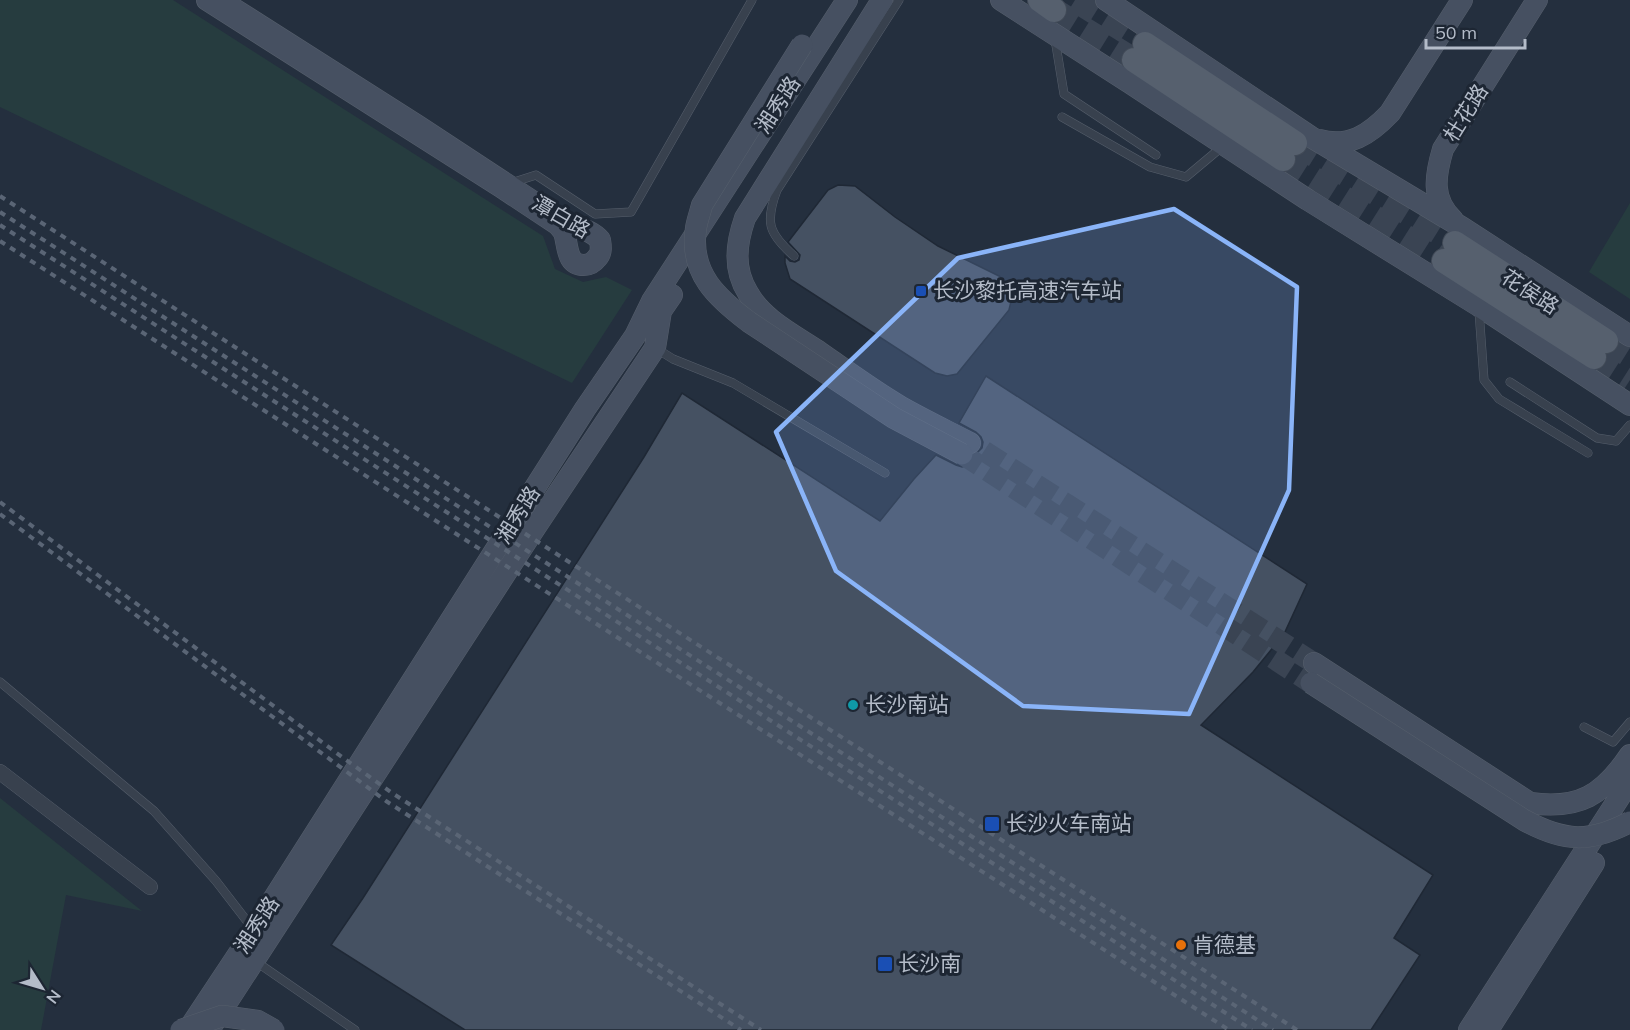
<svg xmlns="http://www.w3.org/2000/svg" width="1630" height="1030" font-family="Mulish,'Noto Sans SC',sans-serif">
<rect width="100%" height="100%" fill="#242f3e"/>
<path fill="#263c3f" d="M0,0H173L543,236L555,269L583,282L606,277L632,290L572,383L0,107Z
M1630,203V299L1589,272Z
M0,798L142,911L66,895L41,1030H0Z"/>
<path fill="#455162" stroke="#1f2835" stroke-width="1.5" d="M838,185L855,186L895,217L938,246L999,276L1009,284L1012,297L1009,310L957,374L947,376L935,373L790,279L785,263V256L790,261L795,262L799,260L800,255L788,242L828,190Z
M986,376L1307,584L1284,634L1253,672L1201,725L1433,875L1394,938L1420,955L1371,1030H465L331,945L363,898L644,457L682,393L880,521L914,479L936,455L956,465L962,467L968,465L973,460L975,455L982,448L983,442L981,437L976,432L959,423Z"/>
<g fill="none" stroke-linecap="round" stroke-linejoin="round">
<path stroke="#3a4453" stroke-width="21" stroke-dasharray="21 10" stroke-linecap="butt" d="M984,451L1314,663
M962,454L1311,683"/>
<path stroke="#3a4453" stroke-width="24" stroke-dasharray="24 12" stroke-linecap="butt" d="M1075,0L1145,44
M1054,10L1134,60
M1295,143L1455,243
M1283,159L1444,261
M1606,341L1630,356
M1594,357L1630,380"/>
<defs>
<path id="lane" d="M1055,39L1064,94L1156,155
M1062,117L1150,167L1186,177L1223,146
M511,183L536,175L595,214L631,212L752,0
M794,256C768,233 765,222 777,190L899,0
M1479,311L1484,380L1499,399L1588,453
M657,349L673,359L733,383L885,473
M1510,382L1597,438L1616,441L1630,425
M0,682L154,811L216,881L253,929
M1584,727L1613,742L1630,722
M255,961L355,1030"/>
<path id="street" d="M0,772L150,887"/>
<path id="secondary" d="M207,0L501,187L557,224C561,228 564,231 565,236C568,248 567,265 584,265C589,265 594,262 597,258C602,253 601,246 600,240C591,229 576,228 564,222L418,126L220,0
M882,0L745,218C736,244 733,269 748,293C762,319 794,335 818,351C845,370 872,390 901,407C924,420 947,431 970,443
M1001,0L1130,83L1308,200L1479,306L1630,405
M1106,0L1311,137L1463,228L1630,336
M1319,140C1349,148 1369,135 1390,113L1462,0
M1453,220C1431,199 1435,176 1443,149L1537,0
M1314,663L1530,803C1579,810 1603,795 1630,755
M188,1030L241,950L585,409L635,336L652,301L847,0
M209,1030L535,528L655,348L661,311L672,295
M1469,1030L1630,781
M1488,1030L1594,863"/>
<path id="primary" d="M1040,0L1054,10
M1145,44L1295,143
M1134,60L1283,159
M1455,243L1606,341
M1444,261L1594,357"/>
</defs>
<use href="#lane" stroke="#565f6c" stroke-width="9"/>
<use href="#street" stroke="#565f6c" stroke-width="16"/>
<use href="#secondary" stroke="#565f6c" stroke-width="22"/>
<use href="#primary" stroke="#414a57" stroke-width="26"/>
<use href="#lane" stroke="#38414e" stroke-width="8"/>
<use href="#street" stroke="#38414e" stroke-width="15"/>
<use href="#secondary" stroke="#465061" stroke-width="21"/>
<use href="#primary" stroke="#56606e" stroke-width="24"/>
<path stroke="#5a6575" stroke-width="4" stroke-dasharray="6 6" stroke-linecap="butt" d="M0,196L1297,1030
M0,212L1273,1030
M0,225L1252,1030
M0,241L1229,1030
M0,502L346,760L392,793L761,1030
M0,514L386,801L741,1030"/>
<defs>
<path id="secondary-bridge" d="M802,45L702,205C700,213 697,221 696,228C689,273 717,298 749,322L894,418L962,454
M1311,683L1524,820C1564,842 1590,843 1630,822
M181,1030L222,1016L258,1021L274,1030"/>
</defs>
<use href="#secondary-bridge" stroke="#565f6c" stroke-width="22" stroke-linecap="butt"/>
<use href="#secondary-bridge" stroke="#465061" stroke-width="21"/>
</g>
<path fill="#8ab4f8" fill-opacity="0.2" stroke="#8ab4f8" stroke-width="4.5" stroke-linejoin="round" d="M1174,209L1297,287L1289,490L1189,714L1023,706L836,571L776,432L958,258Z"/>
<g fill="#1a4fb4" stroke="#1d2633" stroke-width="2">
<rect x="915" y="285" width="12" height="12" rx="3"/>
<rect x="984" y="816" width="16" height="16" rx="3"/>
<rect x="877" y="956" width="16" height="16" rx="3"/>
</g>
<circle fill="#0f9aa8" stroke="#1d2633" stroke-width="2" cx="853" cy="705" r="6"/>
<circle fill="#e8710a" stroke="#1d2633" stroke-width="2" cx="1181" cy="945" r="6"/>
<g text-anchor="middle" stroke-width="6" stroke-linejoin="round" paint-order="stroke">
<g font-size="21" fill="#b4bcc9" stroke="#1d2633">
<text transform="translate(778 105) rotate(-57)" y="7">湘秀路</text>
<text transform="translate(1466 113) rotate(-58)" y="7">杜花路</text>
<text transform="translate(561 217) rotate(30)" y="7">潭白路</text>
<text transform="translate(1530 292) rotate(33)" y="7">花侯路</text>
<text transform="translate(518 515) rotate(-58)" y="7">湘秀路</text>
<text transform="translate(257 925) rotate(-57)" y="7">湘秀路</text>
</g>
<g font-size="21" fill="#b4bcc9" stroke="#1d2633" text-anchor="start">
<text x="933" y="298">长沙黎托高速汽车站</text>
<text x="865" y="712">长沙南站</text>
<text x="1006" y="831">长沙火车南站</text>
<text x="1193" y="952">肯德基</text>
<text x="898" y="971">长沙南</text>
</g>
</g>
<g transform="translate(42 988) rotate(127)" stroke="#1d2633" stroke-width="4.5" paint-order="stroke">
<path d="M0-4.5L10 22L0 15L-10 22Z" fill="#b4bcc9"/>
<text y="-9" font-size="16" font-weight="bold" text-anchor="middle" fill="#b4bcc9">N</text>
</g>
<path d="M1426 39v9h99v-9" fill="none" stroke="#b4bcc9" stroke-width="3"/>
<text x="1435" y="39" font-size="18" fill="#b4bcc9" stroke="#1d2633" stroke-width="4.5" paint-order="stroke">50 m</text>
</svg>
